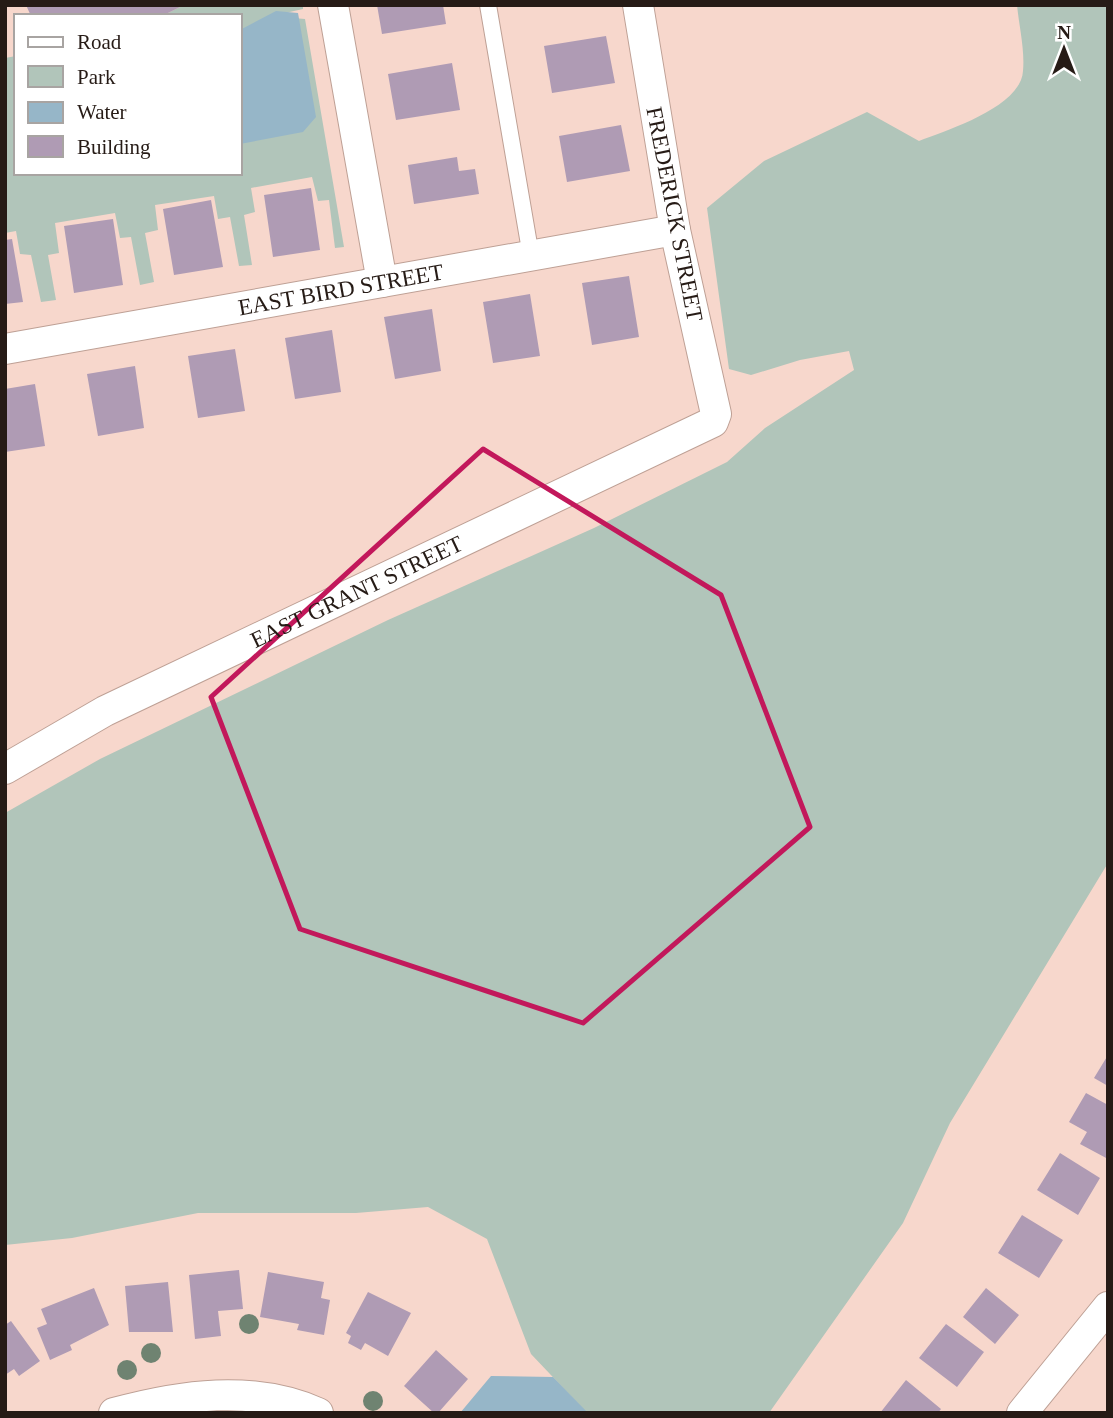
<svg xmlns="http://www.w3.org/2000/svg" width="1113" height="1418" font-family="Georgia,serif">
<rect width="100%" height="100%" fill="#f7d7cc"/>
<path fill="#b1c5ba" d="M184,5H303V9L276,15L240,37V16H162Z
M1017,5H1108V863L950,1123L903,1223L769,1413H587L531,1354L487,1239L428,1207L356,1213H198L72,1238L5,1245V813L100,759L388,620L594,528L727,462L765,428L854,370L849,351L800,360L751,375L729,369L707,208L764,161L867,112L919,141C948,130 1021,107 1023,71C1025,50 1019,26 1017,5Z
M293,18L305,19L344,247L335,248L329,200L318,201L312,177L251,188L255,212L244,215L252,265L239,266L230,217L218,219L214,196L155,205L158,230L145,233L154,282L140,285L131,237L120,238L115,213L55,223L59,253L48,255L56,300L41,302L31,255L20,254L16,231L5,233V58L16,56V173H240V47Z"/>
<path fill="#96b6c8" d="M276,11L298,13L316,117L303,132L240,144V30Z
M491,1376L553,1377L588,1413H460Z"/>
<path fill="#af9bb4" d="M26,5H184L162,16H31Z
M377,5H443L446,24L382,34Z
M606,36L615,83L552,93L544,46Z
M452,63L460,110L396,120L388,74Z
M621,125L630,171L567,182L559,136Z
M457,157L459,171L475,169L479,194L414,204L408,165Z
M311,188L320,250L273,257L264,195Z
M211,200L223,267L174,275L163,209Z
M113,219L123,285L74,293L64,226Z
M12,239L23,302L5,304V240Z
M629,276L639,337L592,345L582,283Z
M530,294L540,356L493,363L483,302Z
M432,309L441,371L395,379L384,317Z
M332,330L341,392L295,399L285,338Z
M235,349L245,411L198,418L188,356Z
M135,366L144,428L98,436L87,374Z
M35,384L45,446L5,452V389Z
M1108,1055V1086L1094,1078Z
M1086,1093L1108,1105V1159L1080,1144L1087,1132L1069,1122Z
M1060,1153L1100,1178L1078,1215L1037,1190Z
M1022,1215L1063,1240L1039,1278L998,1253Z
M239,1270L243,1309L218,1311L221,1336L195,1339L189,1275Z
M268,1272L324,1282L321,1298L330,1300L324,1335L297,1330L299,1324L260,1317Z
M168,1282L173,1332H129L125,1286Z
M94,1288L109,1325L70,1345L72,1350L50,1360L37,1328L47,1324L41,1309Z
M986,1288L1019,1315L995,1344L963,1317Z
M368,1292L411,1313L388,1356L365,1343L361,1350L348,1343L351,1336L346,1333Z
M11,1321L40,1361L19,1376L14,1369L5,1375V1325Z
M946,1324L984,1352L957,1387L919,1358Z
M436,1350L468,1379L438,1413H434L404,1386Z
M906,1380L941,1409L938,1413H880Z"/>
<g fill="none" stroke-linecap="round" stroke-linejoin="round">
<defs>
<path id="service" d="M488,5L531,256"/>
<g id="minor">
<path d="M333,5L382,282"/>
<path id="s1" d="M5,349L675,230"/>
<path id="s2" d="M5,769L105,711L713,422L716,414L675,230L638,5"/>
<path d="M114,1413C180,1395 253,1384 318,1413"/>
<path d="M1022,1413L1108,1307"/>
</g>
</defs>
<use href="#service" stroke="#bea095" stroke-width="18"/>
<use href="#minor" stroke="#bea095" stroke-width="32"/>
<use href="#service" stroke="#fff" stroke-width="16"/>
<use href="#minor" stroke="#fff" stroke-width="30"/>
</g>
<g fill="#6f8371">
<circle cx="249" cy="1324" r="10"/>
<circle cx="151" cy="1353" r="10"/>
<circle cx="127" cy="1370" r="10"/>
<circle cx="373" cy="1401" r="10"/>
</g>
<path fill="none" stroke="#c2185b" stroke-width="5" stroke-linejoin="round" d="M483,449L721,595L810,827L583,1023L300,929L211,697Z"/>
<g text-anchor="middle" stroke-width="5" stroke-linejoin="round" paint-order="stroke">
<g font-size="23" fill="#261b16" stroke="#fff">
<text transform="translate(675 214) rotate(79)" y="8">FREDERICK STREET</text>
<text dy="8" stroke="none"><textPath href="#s1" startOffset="341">EAST BIRD STREET</textPath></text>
<text dy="8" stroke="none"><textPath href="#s2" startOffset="394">EAST GRANT STREET</textPath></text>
</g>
</g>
<rect width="1113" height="1418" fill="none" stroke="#261b16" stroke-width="14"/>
<rect x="14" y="14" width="228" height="161" fill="#ffffff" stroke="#a8a4a2" stroke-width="2"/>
<rect x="28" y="37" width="35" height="10" fill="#ffffff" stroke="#a8a4a2" stroke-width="2"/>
<text x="77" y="49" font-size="21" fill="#261b16">Road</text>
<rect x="28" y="66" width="35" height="21" fill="#b1c5ba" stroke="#a8a4a2" stroke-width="2"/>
<text x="77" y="84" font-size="21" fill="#261b16">Park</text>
<rect x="28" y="102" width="35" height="21" fill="#96b6c8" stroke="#a8a4a2" stroke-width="2"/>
<text x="77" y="119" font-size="21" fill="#261b16">Water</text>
<rect x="28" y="136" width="35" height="21" fill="#af9bb4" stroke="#a8a4a2" stroke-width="2"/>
<text x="77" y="154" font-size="21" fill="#261b16">Building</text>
<g transform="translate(1064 49)" stroke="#ffffff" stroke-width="5" paint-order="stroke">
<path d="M0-5L12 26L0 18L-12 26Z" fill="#261b16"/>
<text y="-10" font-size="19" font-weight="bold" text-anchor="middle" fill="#261b16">N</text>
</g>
</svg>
